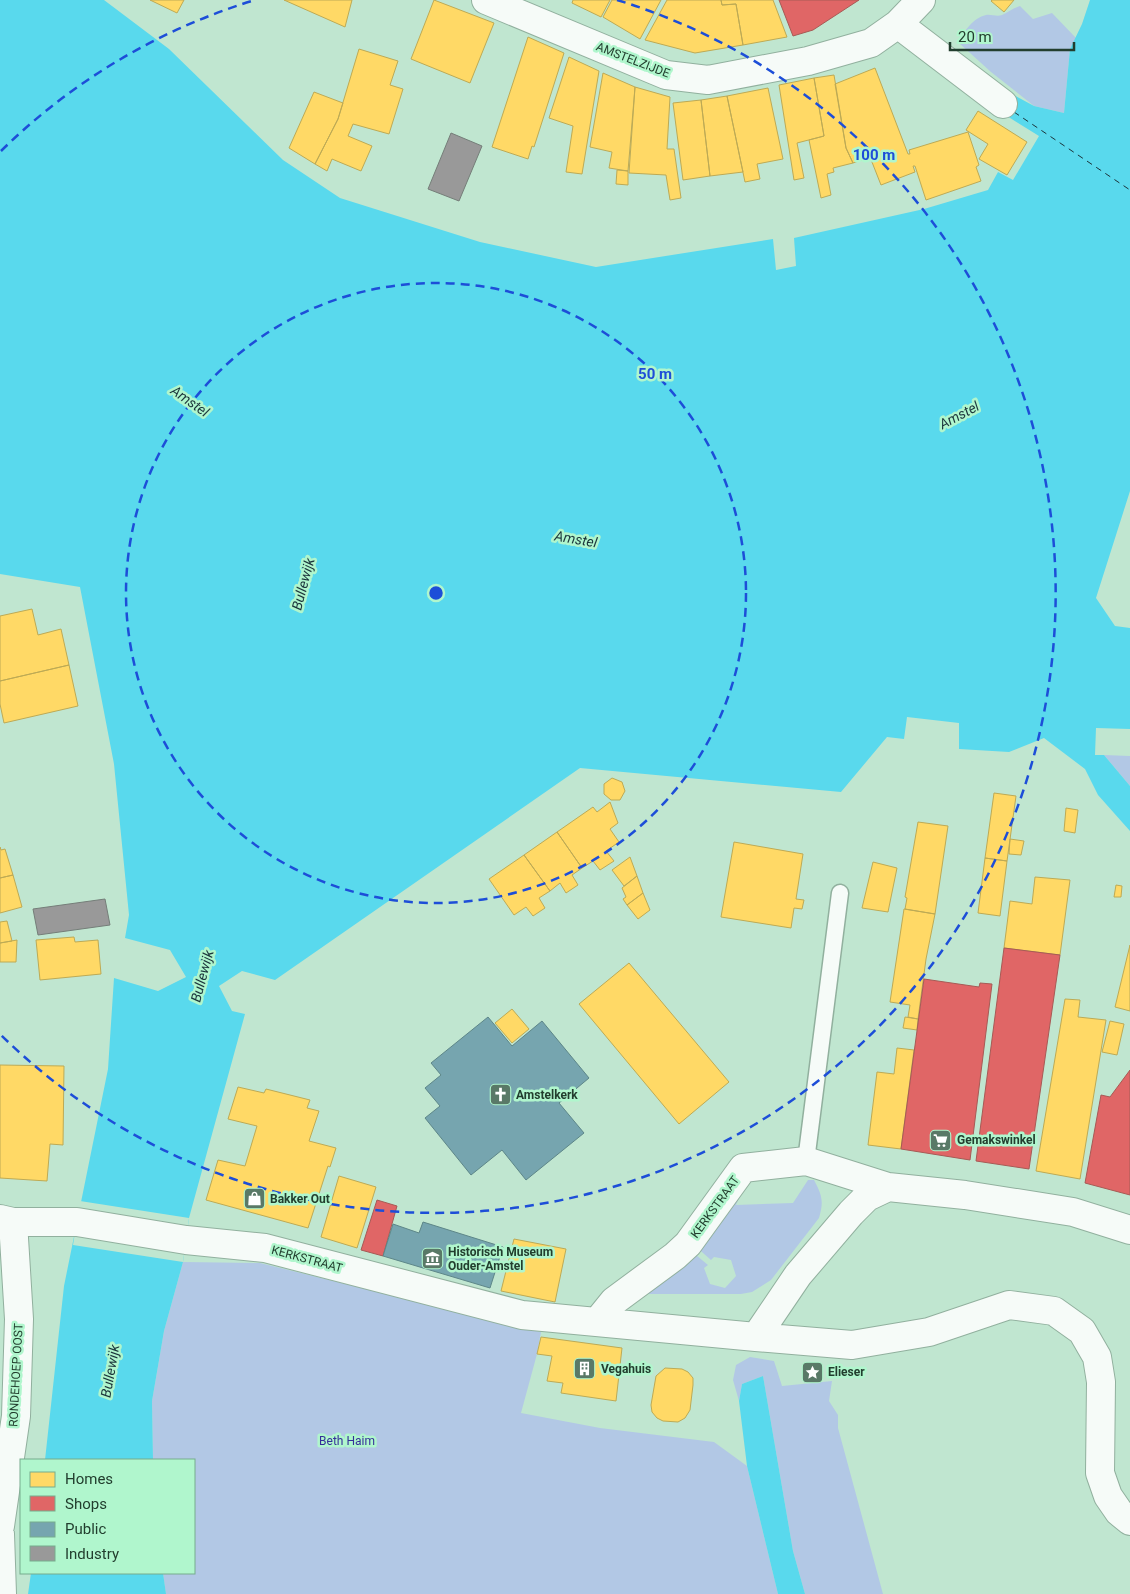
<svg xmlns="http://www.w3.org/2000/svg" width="1130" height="1594" font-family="Roboto,sans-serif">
<rect width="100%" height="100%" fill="#c0e6d0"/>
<path fill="#b2c8e5" d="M1020,6L1033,19L1052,13L1076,38L1070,49L1064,113L1034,106L991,72L959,43C963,32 973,18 986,15C991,14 997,17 1002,15C1008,12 1013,8 1020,6Z
M1104,755L1130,756V786Z
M808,1180H814C822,1195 824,1201 819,1218L771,1280L752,1292L741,1294H635L690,1250L708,1265L704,1268L710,1284L725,1288L736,1276L731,1260L714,1257L711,1260L694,1245L744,1186L736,1205L793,1203Z
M183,1262L260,1263L541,1332L537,1354L521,1413L600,1428L714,1442L747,1466L778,1594H166L163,1573H194V1460H153L152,1401L164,1331Z
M750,1357L774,1361L782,1386L832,1381L829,1401L838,1415V1428L883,1594H805L793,1551L763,1376L742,1384L739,1401L733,1380L736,1365Z"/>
<path fill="#59d9ed" d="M0,0H104L169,49L283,160L340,198L480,242L596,267L773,239L776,270L796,266L794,238L924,209L988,190L998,172L1013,180L1039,136L999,111L1010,93L1034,106L1064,113L1070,49L1082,24L1090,0H1130V491L1096,598L1115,626L1130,628V729L1096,728L1095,755H1104L1130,786V831L1098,795L1085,769L1044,738L1009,752L959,749V723L907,717L904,739L887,737L841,792L580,768L275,980L242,971L219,986L232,1011L245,1014L189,1218L183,1262L164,1331L152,1401L153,1460H45L64,1286L108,1069L114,978L158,991L186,977L170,950L125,938L129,915L114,764L80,587L0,574Z
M763,1376L793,1551L805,1594H778L747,1466L739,1401L742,1384Z
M31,1573H163L166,1594H28Z"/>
<path fill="#c0e6d0" d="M80,1201L189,1218L183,1262L73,1245Z"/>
<path fill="#ffd966" stroke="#bdaa55" d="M150,0H184L177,13Z
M284,0H352L345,27Z
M434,0L494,23L470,83L411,59Z
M573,0H610L601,17L572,3Z
M612,0H661L640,39L603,17Z
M667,0H721L722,5L736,4L743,45L695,53L645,40Z
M721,0H773L787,37L743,45L736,4L722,5Z
M992,0H1014L1004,12L991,1Z
M528,37L564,53L534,147L532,146L528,159L492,147Z
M359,49L398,61L390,85L403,89L389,134L353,124L348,136L372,146L361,171L332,159L327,171L315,164L338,119Z
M569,57L599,71L582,174L566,172L573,126L549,118Z
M875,68L908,154H910L909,150L968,132L979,165L976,167L981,181L926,200L915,166H913L915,172L881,185L870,157L853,163L846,148L835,84Z
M603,73L635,87L628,171L609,168L612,152L590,147Z
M834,75L846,148L853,163L833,168L834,172L827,174L831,195L821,198L809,140L824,136L814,78Z
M814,78L824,136L797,143L804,178L794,180L779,85Z
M635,87L670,97L667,149H674L681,198L670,200L666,175L629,173Z
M768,88L783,159L757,164L760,179L745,182L727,96Z
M314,92L343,103L338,119L315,164L289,148Z
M727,96L743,172L710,176L701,100Z
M701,100L710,176L683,180L673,103Z
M978,111L1027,142L1007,175L979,159L988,144L966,130Z
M617,170L628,171V185L616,184Z
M32,609L38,635L61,629L69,665L0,681V616Z
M69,665L78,706L4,723L0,704V681Z
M612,778L622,782L625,791L620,800H611L604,794V784Z
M994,793L1016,796L1007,861L985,858Z
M610,802L618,823L610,829L619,842L606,851L614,861L600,870L593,861L582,868L557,832L593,807L597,812Z
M1066,808L1078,810L1075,833L1064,831Z
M918,822L948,826L935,914L905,909L907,898L905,897Z
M557,832L582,868L572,875L578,885L566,893L560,883L550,891L524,855Z
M1010,839L1024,841L1021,855L1009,854Z
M734,842L803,854L796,899L804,900L802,909L794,908L791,928L721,917Z
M0,847L1,850L5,849L13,875L0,878Z
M524,855L550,891L539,898L545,908L533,916L526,907L514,915L489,879Z
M630,857L637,876L624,886L612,870Z
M985,858L1007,861L1000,916L978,913Z
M873,862L897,868L888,912L862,908Z
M13,875L22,907L0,913V878Z
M637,876L643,893L627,905L623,899L626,897L622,888Z
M1035,877L1070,880L1060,955L1004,948L1010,901L1032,904Z
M1116,885L1122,886L1121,897H1114Z
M643,893L650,910L638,919L627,905Z
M904,909L935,914L926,959L918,1019L908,1017L910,1005L890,1002Z
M7,921L12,941L0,943V922Z
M74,937L75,942L98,940L101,974L40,980L36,940Z
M17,940L16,962H0V943Z
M1130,945V1011L1115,1007Z
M629,963L729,1082L679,1124L579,1004Z
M1065,999L1080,1000L1078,1017L1106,1020L1080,1179L1036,1171Z
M512,1009L529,1029L512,1043L495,1023Z
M905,1017L918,1019L917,1030L903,1028Z
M1110,1021L1124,1024L1117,1055L1102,1052Z
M897,1048L914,1050L901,1149L868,1145L877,1072L894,1074Z
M0,1065L64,1066L63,1145L50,1144L47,1181L0,1178Z
M238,1087L264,1093L266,1089L310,1100L307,1108L319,1111L309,1141L336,1148L330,1167L328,1166L308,1228L206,1200L218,1160L245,1166L257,1126L228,1119Z
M339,1176L376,1187L357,1248L321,1237Z
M514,1239L566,1249L555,1302L501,1291Z
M541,1337L622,1348L616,1401L561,1393L563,1383L547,1381L552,1356L537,1354Z
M665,1368L682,1369L688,1372L693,1378V1385L690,1410L685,1418L678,1422L663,1421L657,1418L652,1412L651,1405L656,1376Z"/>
<path fill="#e06666" stroke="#a75a55" d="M779,0H859L813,30L793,36Z
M1004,948L1060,955L1029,1169L976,1161Z
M924,979L979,987L980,983L992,984L970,1160L901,1149Z
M1130,1070V1195L1085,1183L1101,1095L1110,1097Z
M377,1200L397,1206L383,1256L361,1250Z"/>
<path fill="#76a5af" stroke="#5d8688" d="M488,1017L512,1046L542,1021L589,1078L559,1103L584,1133L526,1180L502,1150L471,1175L425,1118L440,1106L425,1088L441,1075L431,1063Z
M423,1222L503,1247L490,1288L383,1256L393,1224L419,1233Z"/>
<path fill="#999" stroke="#757e79" d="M451,133L482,146L459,201L428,189Z
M105,899L110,925L38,935L33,909Z"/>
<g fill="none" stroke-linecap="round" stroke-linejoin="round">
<path stroke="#1b343b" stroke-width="1" stroke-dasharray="6 5" stroke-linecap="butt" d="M1014,112L1130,190"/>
<defs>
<path id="service" d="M806,1161L840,893"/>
<path id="minor" d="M486,0L666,75L708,80L808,61L871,43L898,24L921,0
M898,24L1003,104
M0,1219L13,1222H77L186,1240L265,1248L522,1315L756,1337L852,1345L929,1332L1009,1305L1054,1311L1082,1331L1097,1357L1101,1382L1100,1473L1108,1496L1119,1512L1130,1521
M597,1322L614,1301L675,1256L688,1244L743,1168L806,1161L888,1187
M756,1337L798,1275L851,1213L867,1197L888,1187L965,1195L1073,1212L1130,1230
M0,1526L16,1416L19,1319L13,1222
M0,1534L2,1594"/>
</defs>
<use href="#service" stroke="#91b09e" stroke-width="19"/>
<use href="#minor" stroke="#91b09e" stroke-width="30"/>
<use href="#service" stroke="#f6fbf8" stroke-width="16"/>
<use href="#minor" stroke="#f6fbf8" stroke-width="28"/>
</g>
<g fill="none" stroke="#1d4ed8" stroke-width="2.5" stroke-dasharray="9 6">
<circle cx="436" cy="593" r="310"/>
<path d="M1 151A620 620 0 0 1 255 0M617 0A620 620 0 1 1 1 1035"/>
</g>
<defs>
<symbol id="church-square" viewBox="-11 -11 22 22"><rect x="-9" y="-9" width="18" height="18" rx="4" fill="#597967" stroke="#b0f6cd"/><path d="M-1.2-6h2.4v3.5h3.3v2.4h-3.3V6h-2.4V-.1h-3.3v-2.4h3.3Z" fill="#fff"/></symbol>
<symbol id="supermarket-square" viewBox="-11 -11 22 22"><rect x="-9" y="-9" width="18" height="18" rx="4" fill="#597967" stroke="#b0f6cd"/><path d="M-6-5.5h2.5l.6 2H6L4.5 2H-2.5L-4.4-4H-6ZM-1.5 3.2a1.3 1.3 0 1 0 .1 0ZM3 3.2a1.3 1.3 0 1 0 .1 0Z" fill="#fff"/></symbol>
<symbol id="shop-square" viewBox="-11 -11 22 22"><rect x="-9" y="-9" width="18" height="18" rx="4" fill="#597967" stroke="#b0f6cd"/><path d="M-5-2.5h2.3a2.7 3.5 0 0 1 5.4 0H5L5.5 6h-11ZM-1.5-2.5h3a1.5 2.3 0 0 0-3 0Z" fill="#fff"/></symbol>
<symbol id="museum-square" viewBox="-11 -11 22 22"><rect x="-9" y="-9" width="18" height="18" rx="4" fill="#597967" stroke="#b0f6cd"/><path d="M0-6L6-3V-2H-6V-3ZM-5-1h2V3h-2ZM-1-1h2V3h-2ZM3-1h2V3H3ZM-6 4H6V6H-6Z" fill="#fff"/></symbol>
<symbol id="building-square" viewBox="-11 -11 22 22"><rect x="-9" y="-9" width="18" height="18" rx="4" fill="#597967" stroke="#b0f6cd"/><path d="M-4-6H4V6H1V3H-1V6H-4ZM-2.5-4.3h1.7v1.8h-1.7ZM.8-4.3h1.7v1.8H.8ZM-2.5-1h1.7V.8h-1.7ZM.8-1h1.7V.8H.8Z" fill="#fff"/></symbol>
<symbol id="sight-square" viewBox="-11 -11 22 22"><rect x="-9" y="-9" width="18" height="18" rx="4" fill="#597967" stroke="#b0f6cd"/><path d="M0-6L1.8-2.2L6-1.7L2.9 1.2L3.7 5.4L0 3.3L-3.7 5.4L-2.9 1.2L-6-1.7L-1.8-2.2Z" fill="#fff"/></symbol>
</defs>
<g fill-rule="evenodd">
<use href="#church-square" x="488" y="1082" width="25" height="25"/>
<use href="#supermarket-square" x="928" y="1128" width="25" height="25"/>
<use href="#shop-square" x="242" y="1186" width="25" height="25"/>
<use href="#museum-square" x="420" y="1246" width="25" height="25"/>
<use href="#building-square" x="572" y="1356" width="25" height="25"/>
<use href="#sight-square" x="800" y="1360" width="25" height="25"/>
</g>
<g text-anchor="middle" stroke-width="5" stroke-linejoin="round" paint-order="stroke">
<g font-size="12" fill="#223e2e" stroke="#b0f6cd">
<text transform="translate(633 60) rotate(21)" y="4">AMSTELZIJDE</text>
<text transform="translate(715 1207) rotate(-54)" y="4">KERKSTRAAT</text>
<text transform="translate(307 1259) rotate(15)" y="4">KERKSTRAAT</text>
<text transform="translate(16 1375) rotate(-87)" y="4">RONDEHOEP OOST</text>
</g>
<g font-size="12" font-weight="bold" fill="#223e2e" stroke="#b0f6cd" text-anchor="start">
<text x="516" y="1099">Amstelkerk</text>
<text x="957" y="1144">Gemakswinkel</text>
<text x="270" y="1203">Bakker Out</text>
<text x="448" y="1256">Historisch Museum<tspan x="448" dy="14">Ouder-Amstel</tspan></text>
<text x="601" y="1373">Vegahuis</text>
<text x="828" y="1376">Elieser</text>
</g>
<g font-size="12" fill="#352e99" stroke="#b0f6cd">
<text x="347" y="1445">Beth Haim</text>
</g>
<g font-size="14" font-style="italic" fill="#1b343b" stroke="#b0f6cd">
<text transform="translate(190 401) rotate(35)" y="5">Amstel</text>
<text transform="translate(959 415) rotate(-28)" y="5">Amstel</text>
<text transform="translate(576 539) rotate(10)" y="5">Amstel</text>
<text transform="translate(303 584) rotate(-75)" y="5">Bullewijk</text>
<text transform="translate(202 976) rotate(-75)" y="5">Bullewijk</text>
<text transform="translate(110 1371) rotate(-80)" y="5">Bullewijk</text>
</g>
</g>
<circle cx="436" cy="593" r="8" fill="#1d4ed8" stroke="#b0f6cd" stroke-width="2.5"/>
<g font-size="15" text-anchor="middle" font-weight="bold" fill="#1d4ed8" stroke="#b0f6cd" stroke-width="5" stroke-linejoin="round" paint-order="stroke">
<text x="874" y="160">100 m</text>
<text x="655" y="379">50 m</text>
</g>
<rect x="20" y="1459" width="175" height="115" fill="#b0f6cd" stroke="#77ac8d"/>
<rect x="30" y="1472" width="25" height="15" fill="#ffd966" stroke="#77ac8d"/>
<text x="65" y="1484" font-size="15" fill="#223e2e">Homes</text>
<rect x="30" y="1496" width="25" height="15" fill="#e06666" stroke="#77ac8d"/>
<text x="65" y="1509" font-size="15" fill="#223e2e">Shops</text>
<rect x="30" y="1522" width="25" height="15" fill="#76a5af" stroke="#77ac8d"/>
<text x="65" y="1534" font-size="15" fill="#223e2e">Public</text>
<rect x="30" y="1546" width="25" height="15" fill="#999999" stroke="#77ac8d"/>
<text x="65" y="1559" font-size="15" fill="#223e2e">Industry</text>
<path d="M950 42v8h124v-8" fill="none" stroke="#223e2e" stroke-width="2.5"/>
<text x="958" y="42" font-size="15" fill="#223e2e" stroke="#b0f6cd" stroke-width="4" paint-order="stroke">20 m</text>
</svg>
